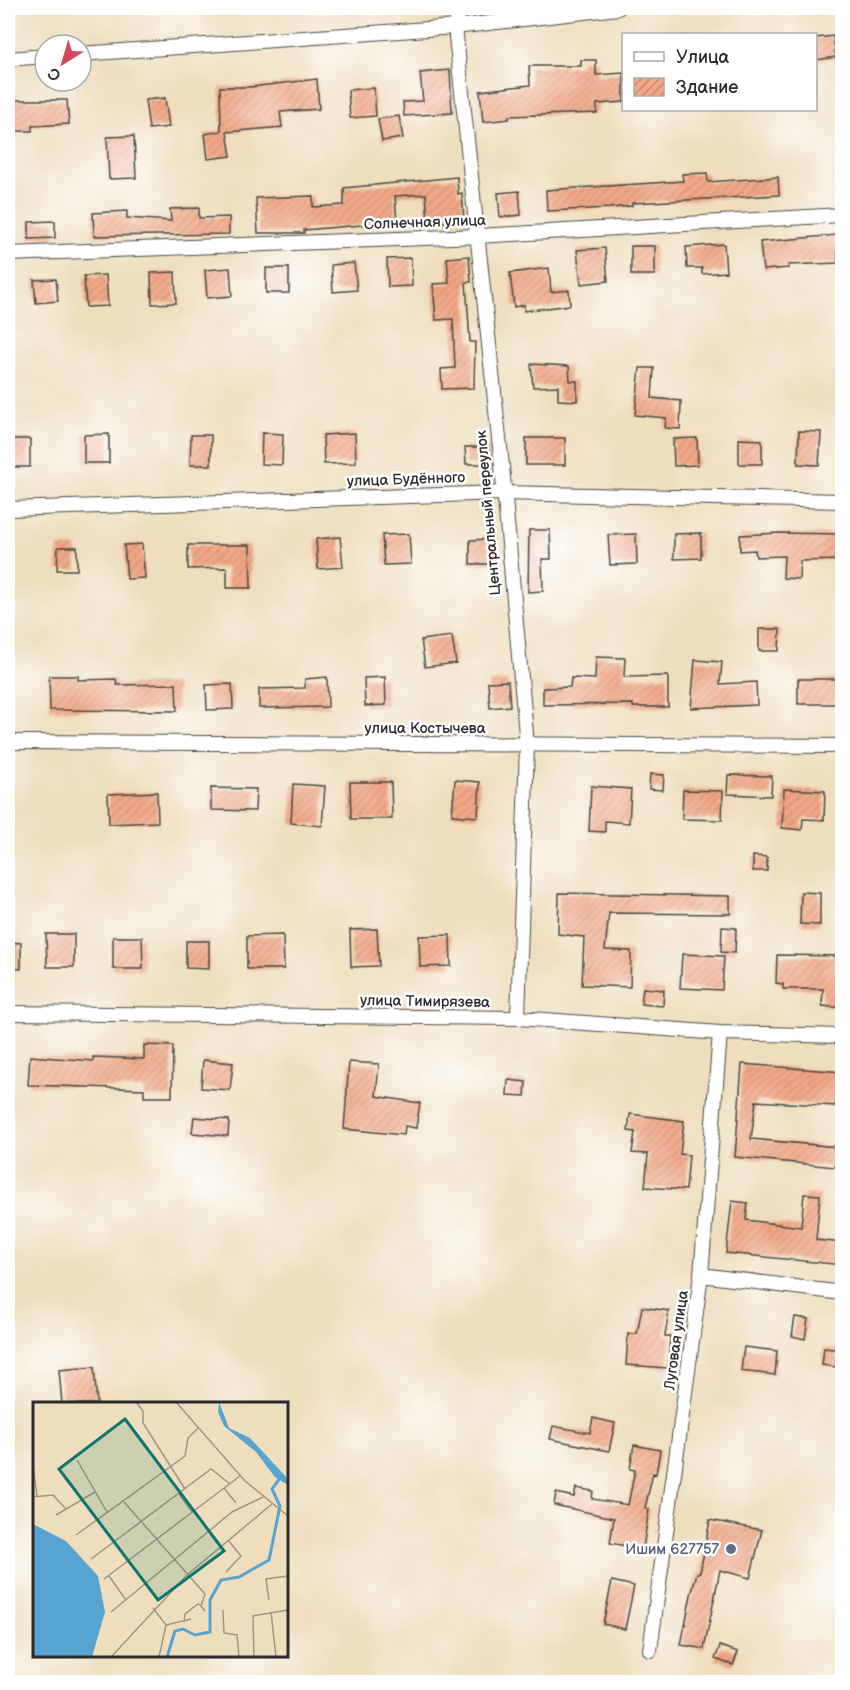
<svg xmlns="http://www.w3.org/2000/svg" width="850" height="1690" font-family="'Balsamiq Sans',sans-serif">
<defs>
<pattern id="building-hatch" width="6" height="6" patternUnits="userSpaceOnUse" patternTransform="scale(1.5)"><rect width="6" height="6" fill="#f3a987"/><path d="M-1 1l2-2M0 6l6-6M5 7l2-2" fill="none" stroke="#c58a6f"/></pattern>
</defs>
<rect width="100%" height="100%" fill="#fff"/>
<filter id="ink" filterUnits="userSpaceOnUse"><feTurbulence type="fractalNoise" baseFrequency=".0167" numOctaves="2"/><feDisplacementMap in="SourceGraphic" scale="12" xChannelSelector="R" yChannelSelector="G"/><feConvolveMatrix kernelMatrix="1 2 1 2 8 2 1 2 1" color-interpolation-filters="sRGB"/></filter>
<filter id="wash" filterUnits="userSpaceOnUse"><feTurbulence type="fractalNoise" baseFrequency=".008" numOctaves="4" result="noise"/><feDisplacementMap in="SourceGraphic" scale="24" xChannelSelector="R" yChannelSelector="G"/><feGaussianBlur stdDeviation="1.35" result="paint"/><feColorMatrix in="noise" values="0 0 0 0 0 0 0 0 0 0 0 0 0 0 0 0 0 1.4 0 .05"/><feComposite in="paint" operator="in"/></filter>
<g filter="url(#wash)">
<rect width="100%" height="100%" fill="#efdebe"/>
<g id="blocks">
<path fill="url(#building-hatch)" d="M833,36L836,57L816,60V38Z
M581,60H596V75L624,73V102L597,104V113L509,116V119L483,122L480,91L530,85L529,66H581Z
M450,70L452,113L404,116L403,102L423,101L420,73Z
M317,79L319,109L280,112L282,127L227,132L231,156L208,159L205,134L221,131L220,87H251Z
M374,88L376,116L350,118L348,90Z
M165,98L169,127L149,129L145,100Z
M9,100H67L69,124L32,126V131H9Z
M399,116L403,138L382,141L378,119Z
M134,136L136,178L109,179L107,137Z
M707,173L708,182L778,177L779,195L632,203V206L610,208L547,211L546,190L683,181L682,174Z
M457,177L458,194L462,193L464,220L428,223L426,194L395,196L397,222L304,230V233H258L256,198L313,196V207L344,205V188Z
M519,191L521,215L500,217L498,193Z
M199,208V218L229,217V234L94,236L93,213L127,211V218L171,221L170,209Z
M55,221V238L29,239V222Z
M837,235L838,263L788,265L789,268L763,270L760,242Z
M724,244L726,272L702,274V268H687L686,247Z
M631,246H655V275H631Z
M605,248L608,281L581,284L577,250Z
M469,256L471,282H466L470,342H475L474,388L442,389L441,369L455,368L453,319L436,320L433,284L449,283L447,258Z
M411,258L412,286L388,287L387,259Z
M354,263L357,290L333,292L331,265Z
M230,268L232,296L207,298L205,270Z
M266,268H289V293H266Z
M549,268L551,292L569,290L570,305L524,311V305L514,307L510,273Z
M175,272L176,303L152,304L151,273Z
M106,275L108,306L86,307L84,276Z
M56,279L58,301L36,303L34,280Z
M531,364L569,366L570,381H577V401L558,400V386L533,387Z
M640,368H654L652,398L681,401L680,429L665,428L666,418L635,415Z
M799,431L821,432L819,465L798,464Z
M262,433L283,434L282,465L261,464Z
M355,433L356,463L324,464L323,435Z
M109,434V463H84V435Z
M191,435H211V465H190Z
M526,438H565V465H526Z
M697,438L698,465L674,466L673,439Z
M8,439H30V467H8Z
M739,439L762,440V464H739Z
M465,447H489V464H466Z
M529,530H550L551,559H542L543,591L528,592Z
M701,533V558L674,559V534Z
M779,533L843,534V560L800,561L799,579L783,578L784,556L756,557L755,550L740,551V535Z
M409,534L411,564L384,565L382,535Z
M636,534L637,564L610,565L608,535Z
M340,537L343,567L318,569L316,539Z
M493,539V564H470V540Z
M142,544L145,578L127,579L124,545Z
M188,545H250L251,588H227V568L188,569Z
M58,547H77V570H57Z
M759,629H780L779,651H759Z
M452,636L456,663L425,667L421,640Z
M596,657L625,658L624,677L668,676V707H633V704L543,705V688L570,687L571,678L595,679Z
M695,660L722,662L720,684L756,682L757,705L691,708Z
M49,676H78V680L116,679L117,685L176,684L177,711L50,710Z
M327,677L328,707L259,708V689L305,688V679Z
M385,677L386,705L365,706L364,678Z
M798,679H843V704H798Z
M508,681L510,706L490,708L488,682Z
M232,684L233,709L207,710L206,685Z
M650,774L664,775L663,790L649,789Z
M728,775L772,776L771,796L727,794Z
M455,780L480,782L478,817L452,815Z
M350,782H391L392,819H351Z
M293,784L325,786L322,826L291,823Z
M591,786L631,789L629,823L605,821V832L589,831Z
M211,788L256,789L255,811L211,810Z
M784,789L825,791L824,820L803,819L802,830L782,828Z
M683,790L723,791L722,820L682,819Z
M157,792L158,822L109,824L108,794Z
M753,856L767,857V871H753Z
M801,892L820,893V925L800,924Z
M559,893L730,896V914L609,913L605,950L631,951L630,987L582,985L584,937L558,934Z
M722,927L736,928L735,953L721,952Z
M377,929L379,966L351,967L350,930Z
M46,934H74V967H47Z
M283,935L284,969H247V936Z
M450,935L451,966L420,967L419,936Z
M113,937H142L143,969H113Z
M186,941H209V969L186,968Z
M8,942L21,943V969L8,968Z
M682,954L724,956L722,990L680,988Z
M777,955L843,956V1008L822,1006L823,989H783V984L776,983Z
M643,988L664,990L663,1006L641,1004Z
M144,1045L173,1046L172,1097H144V1089L28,1085L30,1056L93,1061V1057L144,1059Z
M203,1060L233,1063L230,1090L201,1088Z
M349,1062L379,1064L376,1096L420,1103L416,1128L405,1126L404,1135L344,1129Z
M742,1064L843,1072V1094H837L836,1106L756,1101L751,1139L837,1147L835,1167L735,1157Z
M508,1080L526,1082L525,1096L507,1095Z
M630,1114L684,1121L680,1154L689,1155L686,1190L645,1187L648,1154L632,1153L635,1132L628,1131Z
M194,1117L229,1120L228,1136L192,1133Z
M804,1194L820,1195L816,1240L843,1243V1265L726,1253L732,1201L748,1203L746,1220L801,1227Z
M642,1307L669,1311L665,1336H670L668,1368L626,1365L628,1334H637Z
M795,1317L808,1319L805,1339L792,1336Z
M744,1347L777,1351L775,1375L741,1371Z
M824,1348L843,1350V1368L822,1365Z
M94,1367L97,1404H62L59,1370Z
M593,1418L615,1423L609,1451L550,1439L553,1426L590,1433Z
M634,1445L660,1450L656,1474L653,1473L645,1508L649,1509L643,1549L610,1543L614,1518L554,1505L556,1493L574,1497L576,1488L593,1491L592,1499L628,1505L635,1470L630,1469Z
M710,1520L762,1530L750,1578L720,1570L704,1649L681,1645L691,1595L697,1573H700Z
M612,1581L634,1586L625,1629L603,1624Z
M720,1646L738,1652L733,1665L715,1659Z"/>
</g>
</g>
<g filter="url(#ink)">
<use href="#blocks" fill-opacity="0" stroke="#484641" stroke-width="1.5"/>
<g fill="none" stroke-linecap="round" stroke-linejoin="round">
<defs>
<path id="minor" d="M460,8L455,27L502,466L527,745L518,1018
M81,54L455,27L618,8
M8,59L45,56
M8,254L478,236L842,215
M8,509L503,493L842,501
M8,742L842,746
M8,1013L518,1018L720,1033L842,1036
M701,1275L842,1293
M650,1650L701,1275L720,1033"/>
</defs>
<use href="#minor" stroke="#484641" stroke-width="16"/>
<use href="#minor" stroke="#fff" stroke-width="14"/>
</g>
</g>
<circle fill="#5c6f8a" stroke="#fff" stroke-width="2" cx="731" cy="1549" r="6"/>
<g text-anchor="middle" stroke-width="5" stroke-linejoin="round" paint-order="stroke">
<g font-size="15" fill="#2b2b2b" stroke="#fff">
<text transform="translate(425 222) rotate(-2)" y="5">Солнечная улица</text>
<text transform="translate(406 479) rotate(-2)" y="5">улица Будённого</text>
<text transform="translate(488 513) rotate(-95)" y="5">Центральный переулок</text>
<text x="425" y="733">улица Костычева</text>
<text transform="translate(425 1001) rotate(1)" y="5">улица Тимирязева</text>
<text transform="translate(676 1340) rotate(-82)" y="5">Луговая улица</text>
</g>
<g font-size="15" fill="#4e5e75" stroke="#fff" text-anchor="end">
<text x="719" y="1554">Ишим 627757</text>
</g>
</g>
<g transform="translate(33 1402)">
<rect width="255" height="255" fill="#efdebe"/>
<path d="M186,0L196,26L217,36L255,77V83L242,75L223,50L191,24L185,10ZM0,122L33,139L65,174L72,210L59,255H0Z" fill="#57a4d0"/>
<path fill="none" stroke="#57a4d0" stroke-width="3" d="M134,255L142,229L150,227L162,233L177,230V198L188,178L206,175L236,158L247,104L239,87L247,76"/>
<path fill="none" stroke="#a19683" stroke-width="1.5" d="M103,0L110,9V21L152,87M143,0L212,79L255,114M44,58L74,110M0,63L4,94M191,86L203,101M146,92L159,110M0,95L20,93L33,107M91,100L172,192L168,204L172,209M23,113L62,90M43,133L152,54L155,36L165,26M58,157L178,67L197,82M193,170L208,154L195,138M76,174L93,198M71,177L207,74M236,198L233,177L255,174M120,206L133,223M190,208L191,231L204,233L206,255M78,210L199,110L230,95M238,210L243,255M151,220L152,212L165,202L168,204M78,255L154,173L239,102M126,255L133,223L158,217M221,255L220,214L255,208"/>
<path fill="#0f766e" fill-opacity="0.15" stroke="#0f766e" stroke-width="3" d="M92,17L191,149L125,198L26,67Z"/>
<rect width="255" height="255" fill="none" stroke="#2b2b2b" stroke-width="3"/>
</g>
<rect width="850" height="1690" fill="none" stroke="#fff" stroke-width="30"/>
<rect x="622" y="33" width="195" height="78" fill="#ffffff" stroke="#aaaaaa" stroke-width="1.5"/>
<rect x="634" y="52" width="30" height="9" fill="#ffffff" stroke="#aaaaaa" stroke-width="1.5"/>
<text x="676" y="63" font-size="18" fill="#2b2b2b">Улица</text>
<rect x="634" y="78" width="30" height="18" fill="url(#building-hatch)" stroke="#aaaaaa" stroke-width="1.5"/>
<text x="676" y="93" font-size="18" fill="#2b2b2b">Здание</text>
<g transform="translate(63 63) rotate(217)"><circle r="28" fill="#ffffff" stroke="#aaaaaa" stroke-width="1.5"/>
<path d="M0-4.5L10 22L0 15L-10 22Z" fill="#d1495b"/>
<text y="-9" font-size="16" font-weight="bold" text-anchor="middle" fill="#2b2b2b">С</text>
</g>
</svg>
